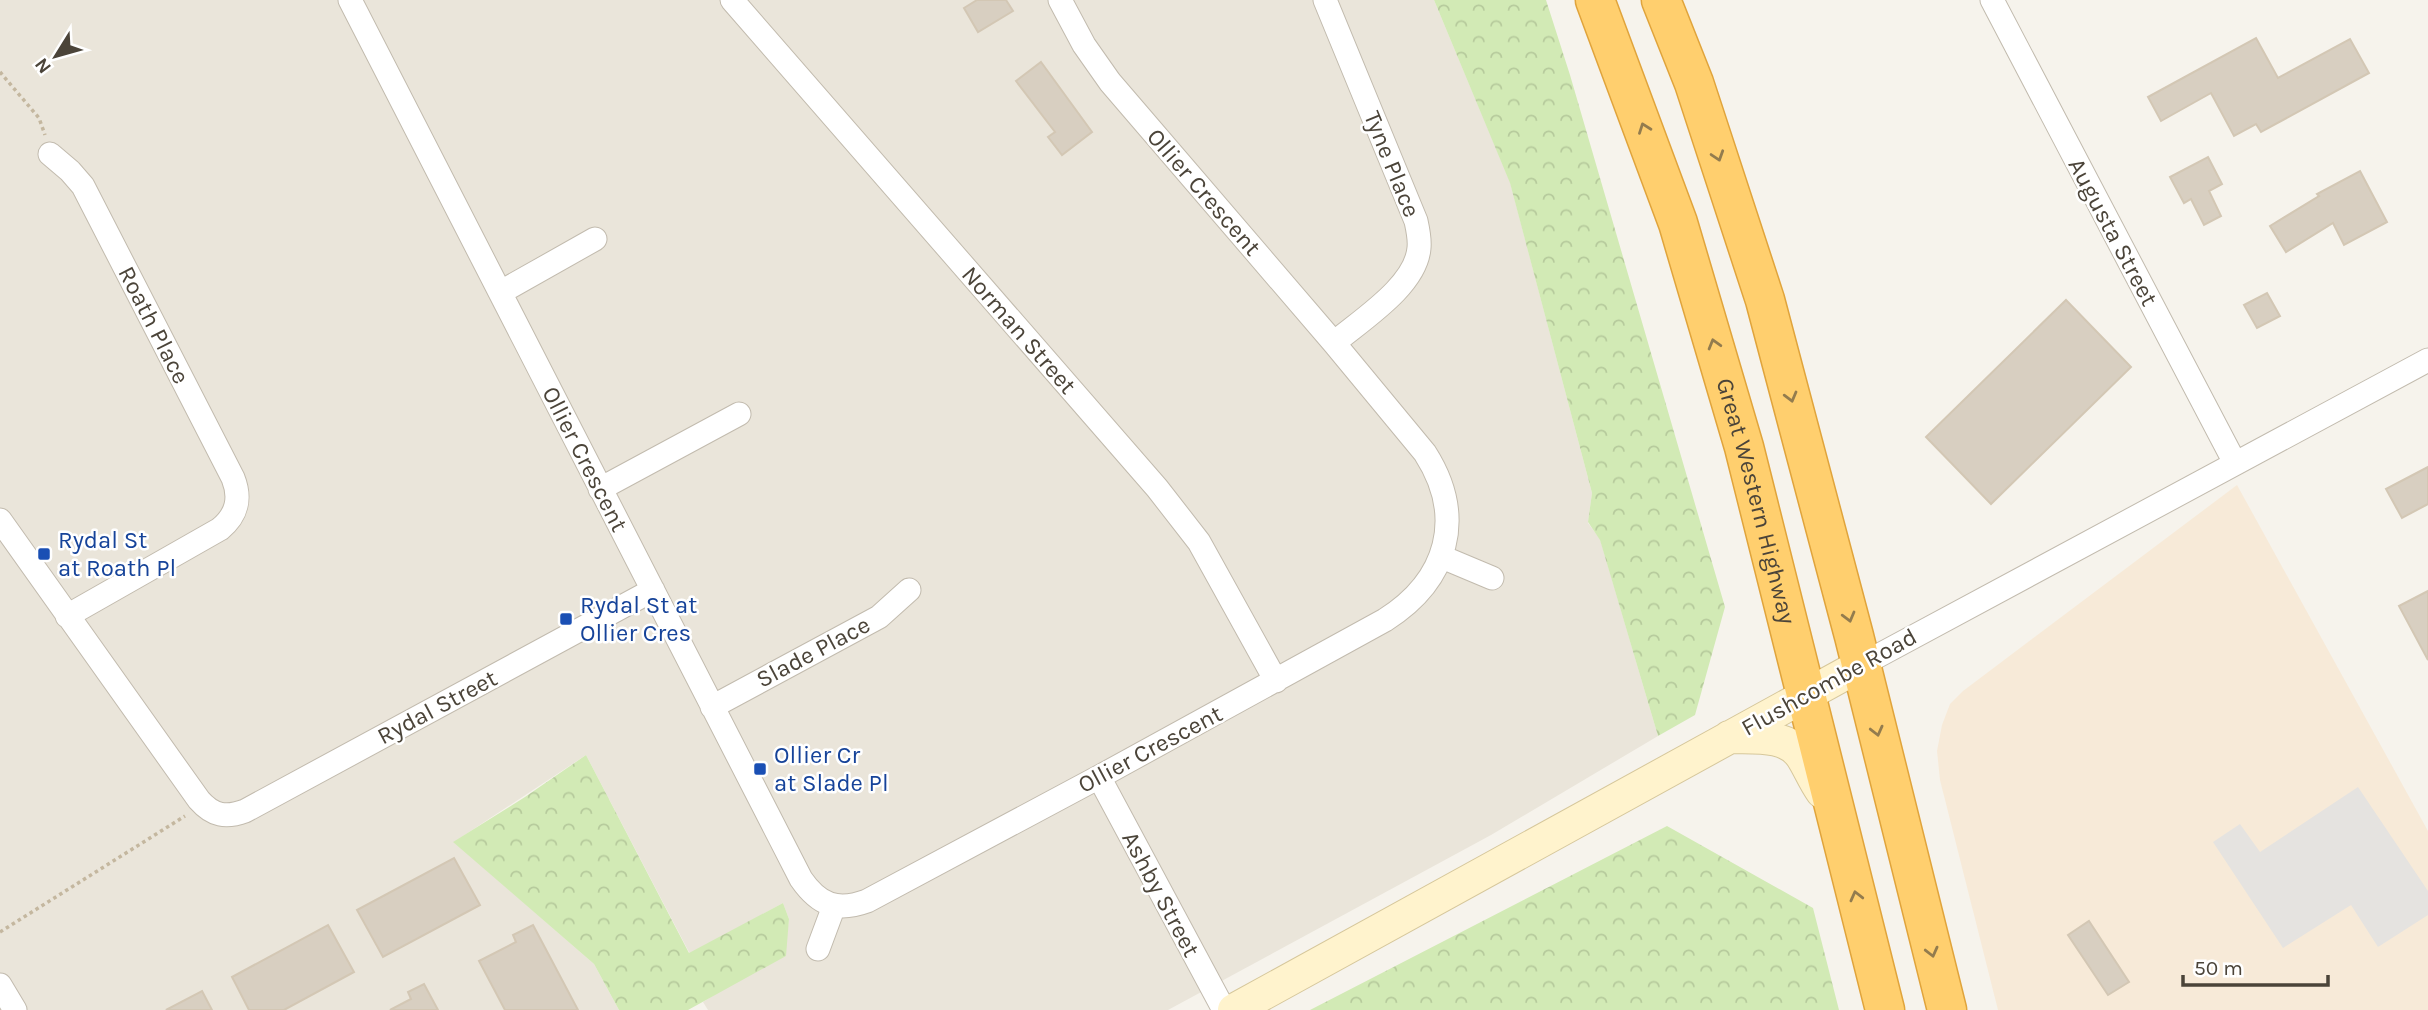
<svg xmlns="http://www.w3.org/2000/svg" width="2428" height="1010" font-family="Karla,sans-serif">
<defs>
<pattern id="park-crowns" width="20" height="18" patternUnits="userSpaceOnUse" patternTransform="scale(1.75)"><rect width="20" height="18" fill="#d2eab5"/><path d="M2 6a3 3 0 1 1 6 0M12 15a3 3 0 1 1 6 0" fill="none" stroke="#b6ca9c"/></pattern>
</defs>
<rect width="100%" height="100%" fill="#f6f3ec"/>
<path fill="#eae5da" d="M0,0H1434L1510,182L1592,493L1588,523L1600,539L1658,736L1491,835L1168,1010H708L703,1002L785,950L789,919L783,903L690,954L586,755L454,842L594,964L619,1010H0Z"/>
<path fill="#f7ead8" d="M2237,485L2428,831V1010H1998L1940,780L1937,751L1942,725L1950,704L1963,691Z"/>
<path fill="url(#park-crowns)" d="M1434,0H1546L1570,75L1725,607L1695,715L1658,736L1600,540L1588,522L1592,493L1510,183Z
M586,755L689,953L783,903L789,919L786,956L688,1010H619L594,964L453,842L525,797Z
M1667,826L1813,908L1839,1010H1310Z"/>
<path fill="#e5e3e0" d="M2358,787L2428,891V915L2378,947L2351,905L2283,948L2213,842L2240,824L2260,852Z"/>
<path fill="#d8cfc1" stroke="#d3c7b4" stroke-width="2" d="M977,0H1006L1013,11L978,32L964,8Z
M2256,38L2278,78L2350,39L2369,73L2261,132L2256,124L2234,136L2211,93L2161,121L2148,97Z
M1041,62L1092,132L1062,155L1048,137L1055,132L1016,81Z
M2208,157L2222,184L2209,191L2221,216L2204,225L2191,199L2184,203L2170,177Z
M2360,171L2387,222L2344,245L2333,223L2286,252L2270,226L2319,196L2317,194Z
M2267,293L2280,316L2257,328L2244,305Z
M2066,300L2131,367L1991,504L1926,437Z
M2428,467V504L2402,518L2386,489Z
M2428,591V660L2399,606Z
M454,858L480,905L383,957L357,910Z
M2089,921L2129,982L2108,995L2068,935Z
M328,925L354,972L284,1010H249L232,977Z
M533,925L578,1010H505L479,961L516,942L513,935Z
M424,984L438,1010H390L411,999L408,992Z
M202,991L212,1010H166Z"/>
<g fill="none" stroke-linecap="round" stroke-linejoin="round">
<defs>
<path id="street" d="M350,0L801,879C819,905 837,912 867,901L1099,777L1385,620C1448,580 1466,517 1425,453L1334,343L1110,82L1084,45L1060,0
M732,0L1157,488L1199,542L1276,681
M1325,0L1416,221C1418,230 1420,239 1419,248C1416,286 1361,320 1334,343
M1992,0L2235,463
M50,154L70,171L83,186L233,478C241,498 237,515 220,529L67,616
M501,292L595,239
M600,489L739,414
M0,520L199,800C213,816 226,818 245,811L653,590
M1442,557L1492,578
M1861,665L2428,360
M712,707L879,617L909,590
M1099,777L1224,1010
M818,949L834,906
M0,985L15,1010"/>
<path id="secondary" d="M1729,737C1753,738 1787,733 1802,757C1809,768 1814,781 1822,792
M1234,1010L1861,665"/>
<g id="highway">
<path id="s1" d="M1595,0L1678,223L1744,447L1885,1010"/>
<path d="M1661,0L1694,83L1765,300L1854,636L1947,1010"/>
</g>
</defs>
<use href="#street" stroke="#c2bbae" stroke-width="25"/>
<use href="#secondary" stroke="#d6c79b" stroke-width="34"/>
<use href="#highway" stroke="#e0a43c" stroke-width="41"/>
<path stroke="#c4b79f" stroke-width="3.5" stroke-dasharray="3.5 3.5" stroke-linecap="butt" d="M0,72L39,118L45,135
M0,932L185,816"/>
<use href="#street" stroke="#fff" stroke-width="23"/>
<use href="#secondary" stroke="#fff3cd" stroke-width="32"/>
<use href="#highway" stroke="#ffcf6e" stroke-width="38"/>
</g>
<defs><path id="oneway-chevron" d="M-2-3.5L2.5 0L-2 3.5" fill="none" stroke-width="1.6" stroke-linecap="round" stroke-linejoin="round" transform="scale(1.75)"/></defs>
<g stroke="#937c4e">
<use href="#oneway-chevron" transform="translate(1644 128) rotate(-110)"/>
<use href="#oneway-chevron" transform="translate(1718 156) rotate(72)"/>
<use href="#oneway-chevron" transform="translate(1714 344) rotate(-106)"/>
<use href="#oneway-chevron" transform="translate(1791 397) rotate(75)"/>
<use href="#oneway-chevron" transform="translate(1849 617) rotate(75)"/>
<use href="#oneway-chevron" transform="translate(1877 731) rotate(76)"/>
<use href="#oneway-chevron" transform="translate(1856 896) rotate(-104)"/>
<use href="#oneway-chevron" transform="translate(1932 952) rotate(76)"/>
</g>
<g fill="#1a4fb4" stroke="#fff" stroke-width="2.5">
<rect x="37" y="547" width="14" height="14" rx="3.5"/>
<rect x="559" y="612" width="14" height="14" rx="3.5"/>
<rect x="753" y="762" width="14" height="14" rx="3.5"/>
</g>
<g text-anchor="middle" stroke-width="5" stroke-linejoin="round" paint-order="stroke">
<g font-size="24" fill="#4b4439" stroke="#fff">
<text transform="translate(1392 164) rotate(68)" y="8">Tyne Place</text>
<text transform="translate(1204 192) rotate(49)" y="8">Ollier Crescent</text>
<text transform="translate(2113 232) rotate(62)" y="8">Augusta Street</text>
<text transform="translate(154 325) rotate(63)" y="8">Roath Place</text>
<text transform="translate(1019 330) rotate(49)" y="8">Norman Street</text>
<text transform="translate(585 459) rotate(63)" y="8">Ollier Crescent</text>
<text dy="8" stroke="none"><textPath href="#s1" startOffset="527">Great Western Highway</textPath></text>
<text transform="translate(813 652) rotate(-28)" y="8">Slade Place</text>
<text transform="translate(1829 682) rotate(-29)" y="8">Flushcombe Road</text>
<text transform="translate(437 707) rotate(-28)" y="8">Rydal Street</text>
<text transform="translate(1150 749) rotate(-28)" y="8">Ollier Crescent</text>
<text transform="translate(1161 894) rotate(62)" y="8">Ashby Street</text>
</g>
<g font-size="24" fill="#164399" stroke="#fff" text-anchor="start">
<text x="58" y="548">Rydal St<tspan x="58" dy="28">at Roath Pl</tspan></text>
<text x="580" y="613">Rydal St at<tspan x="580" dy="28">Ollier Cres</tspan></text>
<text x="774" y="763">Ollier Cr<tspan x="774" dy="28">at Slade Pl</tspan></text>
</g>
</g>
<g transform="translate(56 56) rotate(233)" stroke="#ffffff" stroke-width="5" paint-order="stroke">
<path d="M0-5L12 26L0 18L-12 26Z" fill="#4b4439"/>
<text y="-10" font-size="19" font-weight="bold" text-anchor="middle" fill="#4b4439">N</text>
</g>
<path d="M2183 975v10h145v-10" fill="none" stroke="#4b4439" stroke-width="3.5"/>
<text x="2194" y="975" font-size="21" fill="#4b4439" stroke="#ffffff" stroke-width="5" paint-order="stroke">50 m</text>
</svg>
